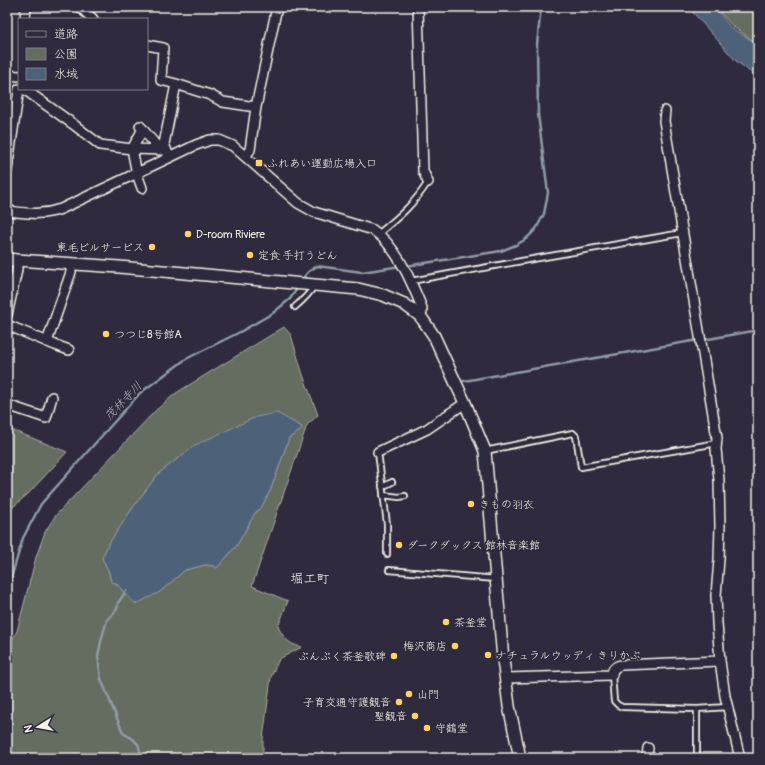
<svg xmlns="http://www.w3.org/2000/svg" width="765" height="765" font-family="Pangolin,'Klee One',sans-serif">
<rect width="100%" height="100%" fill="#2f2a3d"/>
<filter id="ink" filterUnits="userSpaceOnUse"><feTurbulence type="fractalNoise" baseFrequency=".025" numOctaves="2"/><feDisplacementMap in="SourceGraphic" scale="8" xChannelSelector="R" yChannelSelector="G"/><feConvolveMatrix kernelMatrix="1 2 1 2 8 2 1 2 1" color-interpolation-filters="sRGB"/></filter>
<g filter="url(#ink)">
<path fill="#656c60" stroke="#acaea4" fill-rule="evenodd" d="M716,7H748L758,18V45L751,39L732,26Z
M284,327L291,335L303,375L318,415L307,425L252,586L288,601L278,627C285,639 288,644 302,647L279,659L271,677L263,739V758H7V649L17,631L36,557L45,532L55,516L155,411L176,393ZM291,421L302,427L300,431L289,438L280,464L270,491L261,508L255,513L237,545L217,568L214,566L205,565L185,570L160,592L126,595L116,583L111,582L109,572L102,558L108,545L134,506L158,474L195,445Z
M7,428L67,452L29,493L13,507L7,517Z"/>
<path fill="#4d6278" stroke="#909ba5" d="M688,7H715L731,28L751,40L758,46V78L736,61Z
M277,413L302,427L300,431L289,438L280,464L270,491L261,508L255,513L237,545L217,568L214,566L205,565L185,570L160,592L136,604L126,595L116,583L111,582L109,572L102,558L108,545L134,506L158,474L195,445L256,417Z"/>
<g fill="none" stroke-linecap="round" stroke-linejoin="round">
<path stroke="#909ba5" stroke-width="2.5" d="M406,266L501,251L516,245L526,239L536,229L544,214L548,193L538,114L537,44L541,7
M301,281L308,272L317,266L362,272L401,266
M703,340L758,330
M464,381L698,340
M126,591L118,603L117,609L107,620L102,637L98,656L101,679L123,733L133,739L138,744L142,758
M7,592L23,538L41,504L140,393L186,359L240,332L273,313L290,299L298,287"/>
<defs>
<path id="service" d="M378,234C398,218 415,203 428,182
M411,281L516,262L682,233
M295,307C302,301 309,295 314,286
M485,451L573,433L576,436L581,467L717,443
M378,452L387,524V554
M382,487L392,482
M383,495L399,497L405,496
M389,570L496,579
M612,675L614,701L618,705L622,707L697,709L727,707
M697,709V758"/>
<path id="minor" d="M80,7L93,19
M418,7L423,171L428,182
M25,19L26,7
M147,45L163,48L161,80L176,84L164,144L168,154
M7,75L19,76
M176,84L210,95L223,102L256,107
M24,89L73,124L100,145L132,149L166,150
M665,111L664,121L717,438L716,449L719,480L720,526L719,560L716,595L717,623L720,661L725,696L740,758
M140,126L160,150
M245,156L250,150L256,107L277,7
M7,170L19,89
M142,188L137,174L132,149L143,129
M7,211C27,213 41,216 61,209L196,145L210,140H219L233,146L298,203L314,212L373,230C397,246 412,283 422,308V312L419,315
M7,315L17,270V260
M7,325L55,345L69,350
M47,342L71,272V264
M7,405L46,418L52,397
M378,452L427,429L465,403
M506,678L612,675C612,669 616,666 621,665L720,661
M647,758L648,748"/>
<path id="tertiary" d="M7,259L17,260L119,267L358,289L383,295L404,304L419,315L423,320L434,336L465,403L485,451L503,659L509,706L520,758"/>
</defs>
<use href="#service" stroke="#f4f1e8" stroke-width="8"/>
<use href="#minor" stroke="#f4f1e8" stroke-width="12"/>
<use href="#tertiary" stroke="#f4f1e8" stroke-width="14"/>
<use href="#service" stroke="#2f2a3d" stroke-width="4.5"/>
<use href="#minor" stroke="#2f2a3d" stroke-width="9"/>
<use href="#tertiary" stroke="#2f2a3d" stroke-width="11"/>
</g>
</g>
<g fill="#ffd166" stroke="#2f2a3d" stroke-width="1.5">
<rect x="255" y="159" width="8" height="8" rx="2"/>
<circle cx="188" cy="234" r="4"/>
<circle cx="152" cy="247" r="4"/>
<circle cx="250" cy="255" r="4"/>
<circle cx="106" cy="334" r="4"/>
<circle cx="471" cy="504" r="4"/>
<circle cx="399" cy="545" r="4"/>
<circle cx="446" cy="622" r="4"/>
<circle cx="455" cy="646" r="4"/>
<circle cx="488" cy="655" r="4"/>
<circle cx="394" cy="656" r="4"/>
<circle cx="409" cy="694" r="4"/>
<circle cx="399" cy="702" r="4"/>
<circle cx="415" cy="716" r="4"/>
<circle cx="427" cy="728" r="4"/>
</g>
<g text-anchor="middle" stroke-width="3.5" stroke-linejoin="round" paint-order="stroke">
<g font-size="11" fill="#f4f1e8" stroke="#2f2a3d" text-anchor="start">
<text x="267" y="167">ふれあい運動広場入口</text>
<text x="196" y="238">D-room Riviere</text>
<text x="144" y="251" text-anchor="end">東毛ビルサービス</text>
<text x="258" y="259">定食 手打うどん</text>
<text x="114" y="338">つつじ8号館A</text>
<text x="479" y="508">きもの羽衣</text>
<text x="407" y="549">ダークダックス 館林音楽館</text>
<text x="454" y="626">茶釜堂</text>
<text x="447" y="650" text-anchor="end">梅沢商店</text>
<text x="496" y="659">ナチュラルウッディ きりかぶ</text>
<text x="386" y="660" text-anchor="end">ぶんぶく茶釜歌碑</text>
<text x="417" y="698">山門</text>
<text x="391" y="706" text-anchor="end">子育交通守護観音</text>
<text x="407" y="720" text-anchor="end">聖観音</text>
<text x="435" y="732">守鶴堂</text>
</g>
<g font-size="12" font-style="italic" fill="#b1b8bb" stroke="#2f2a3d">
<text transform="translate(123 401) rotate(-46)" y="4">茂林寺川</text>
</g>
<g font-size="13" fill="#f4f1e8" stroke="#2f2a3d">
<text x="310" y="583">堀工町</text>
</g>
</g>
<rect width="765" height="765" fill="none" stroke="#2f2a3d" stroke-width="24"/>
<rect x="12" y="12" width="741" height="741" fill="none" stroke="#f4f1e8" stroke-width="1.5" filter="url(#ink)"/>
<rect x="18" y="18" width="130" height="72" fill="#2f2a3d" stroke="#7e7a81"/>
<rect x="26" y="31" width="20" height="6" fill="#2f2a3d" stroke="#7e7a81"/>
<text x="54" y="38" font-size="12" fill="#f4f1e8">道路</text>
<rect x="26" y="48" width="20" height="12" fill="#656c60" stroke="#7e7a81"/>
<text x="54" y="58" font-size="12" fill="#f4f1e8">公園</text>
<rect x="26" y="68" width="20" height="12" fill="#4d6278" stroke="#7e7a81"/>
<text x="54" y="78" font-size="12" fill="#f4f1e8">水域</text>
<g transform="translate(38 727) rotate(259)" stroke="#2f2a3d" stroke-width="3" paint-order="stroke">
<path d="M0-3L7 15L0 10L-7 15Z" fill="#f4f1e8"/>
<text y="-6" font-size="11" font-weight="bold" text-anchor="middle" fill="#f4f1e8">N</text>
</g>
</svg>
